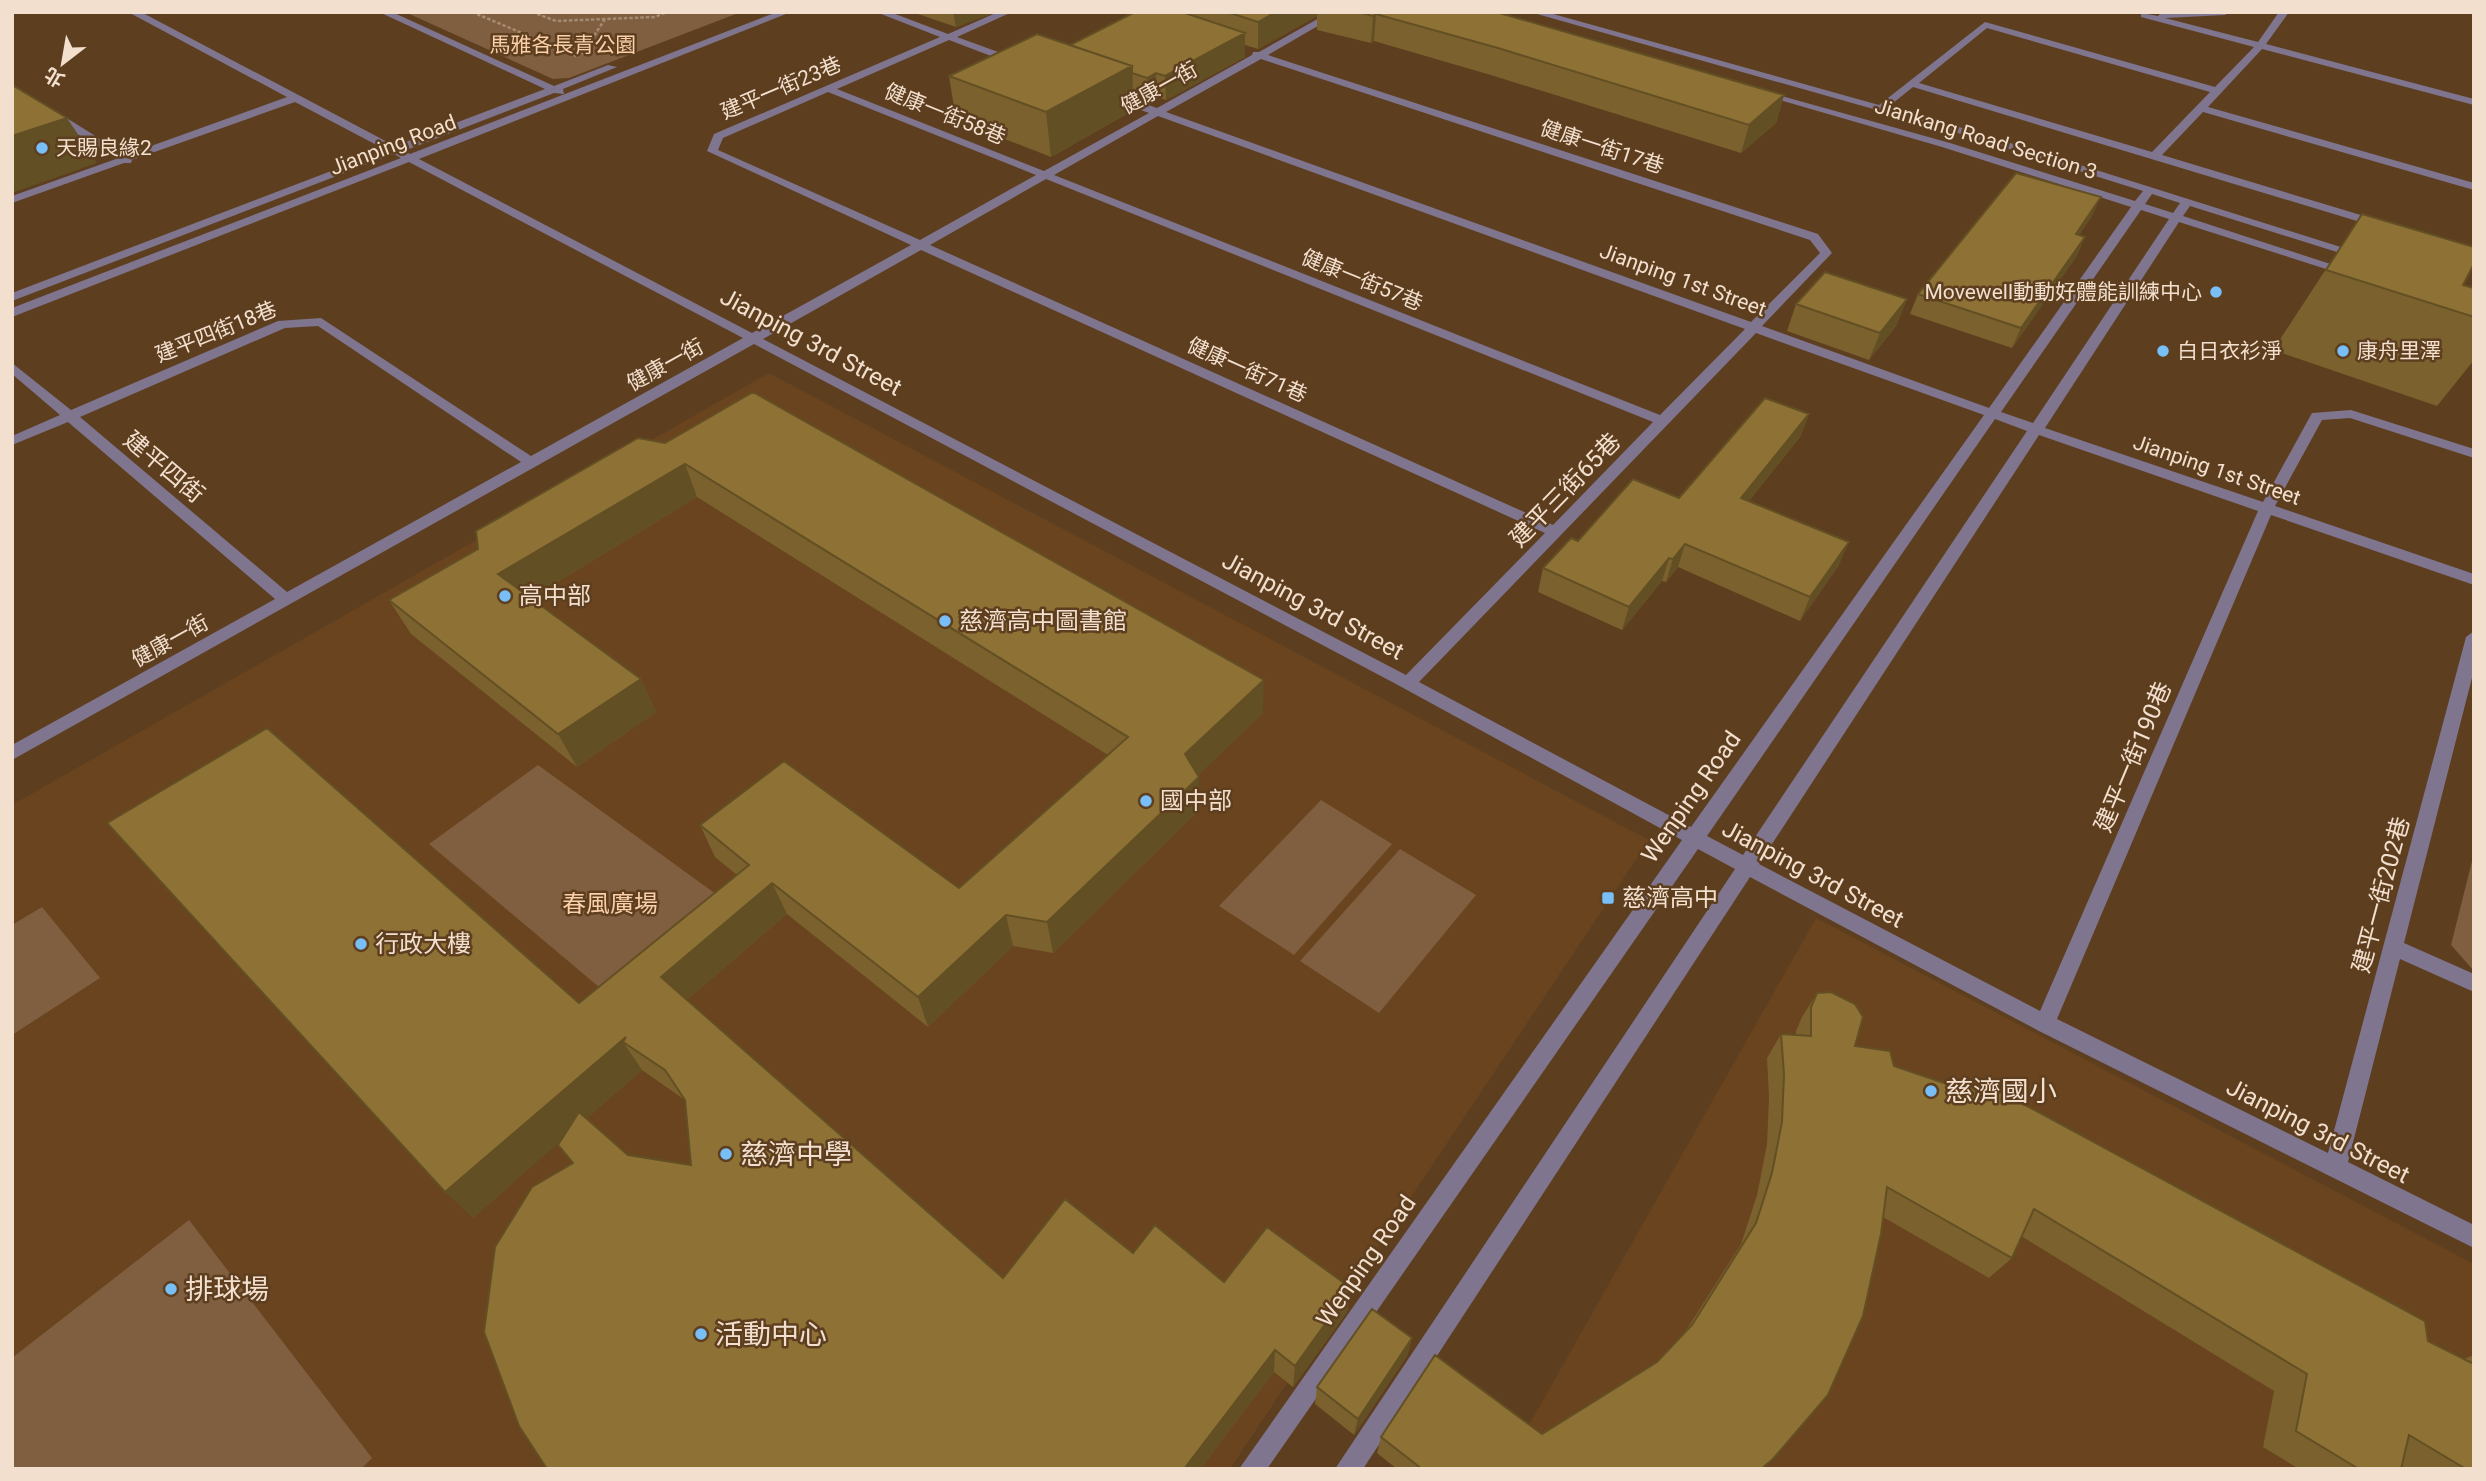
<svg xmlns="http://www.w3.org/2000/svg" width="2486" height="1481" font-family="Roboto,'Noto Sans TC',sans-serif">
<rect width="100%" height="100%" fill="#5d3e1f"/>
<path fill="#69441f" d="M769,373L1649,840L1230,1469H12V805Z
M1816,918L2474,1264V1469H1504Z"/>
<path fill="#805e40" d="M405,12H741L569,78L553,79Z
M538,765L731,905L618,1003L429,844Z
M1321,800L1392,844L1294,955L1219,906Z
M1400,849L1476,895L1379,1013L1300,961Z
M2474,853V971L2451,945Z
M42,907L100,978L12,1035V925Z
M189,1220L372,1458L361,1469H12V1358Z"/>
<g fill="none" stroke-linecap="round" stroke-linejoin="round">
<path stroke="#a48b72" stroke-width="2.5" stroke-dasharray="3.5 2" stroke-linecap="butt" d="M472,12L579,57
M532,12L556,21L655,17L667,12
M582,54L605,19"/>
<path fill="#7f758e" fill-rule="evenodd" d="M128,12H141L395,146L545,89L379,12H392L554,86L608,65L617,67L563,89L564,94L554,93L404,151L410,154L777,12H791L419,159L752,333L911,245L707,151L714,134L940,37L876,12H890L948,34L998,12H1012L957,37L1020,60V64H1012L949,40L837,89L1044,171L1149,113L1108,98V94H1116L1157,108L1252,55L1253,52H1259L1330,12H1342L1268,55L1818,234L1832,253L1762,326L1989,408L2131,207L1942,147L1756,93V89L1950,143L2135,201L2143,191L1958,133L1530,12H1546L1879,105L1985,22L2215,87L2254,47L2141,17V13L2158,16L2162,12H2230L2225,15L2165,18L2258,42L2279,12H2289L2266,44L2474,99V105L2262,49L2208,107L2474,183V190L2203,112L2162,155L2384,222L2386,224L2380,228L1913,87L1888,107L1966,129L2366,255L2356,258L2190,206L2183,216L2358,273L2348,276L2179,222L2045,428L2263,502L2312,413L2351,410L2474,449V458L2350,418L2322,420L2275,506L2474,574V585L2271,515L2057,1019L2328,1153L2466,637L2474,631V670L2404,943L2474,974V992L2400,959L2348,1162L2474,1225V1248L2039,1031L1750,877L1363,1469H1335L1735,869L1698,849L1267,1469H1239L1682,840L1396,684L754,344L12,760V745L275,599L68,422L12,445V436L60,415L12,374V363L71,410L278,321L321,318L531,456L743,338L409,162L12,317V308L401,158L394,154L12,301V293L386,150L295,102L132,160L131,163H124L12,203V196L116,159L12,92V84L126,155L287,97ZM1987,28L2210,92L2152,152L1919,83ZM1261,59L1810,240L1820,253L1751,322L1166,112ZM828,92L1036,175L920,240L718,150L723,138ZM1158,116L1745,329L1660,415L1054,175ZM1046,179L1653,422L1553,525L930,245ZM2152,194L2180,203L2173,213L2145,204ZM2141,210L2169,219L2033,423L2001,412ZM921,250L1545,533L1406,675L763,339ZM318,326L521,462L287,592L80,417L285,328ZM1756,333L1984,415L1691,827L1419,682ZM1995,419L2027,431L1743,855L1707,836ZM2039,435L2258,511L2040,1011L1759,864Z"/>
</g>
<path fill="#7a612d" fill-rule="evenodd" d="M912,12H996L956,27Z
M1135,12H1505V15L1784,95L1776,123L1741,153L1494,76L1374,41L1371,43L1317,30V16L1258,49L1245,45V57L1166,100L1157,97L1149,102L1133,97L1134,110L1051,157L956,120L949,76L1070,45Z
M2362,214L2463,285L2474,288V360L2437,406L2273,350Z
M2092,216L2079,235L2085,237L2076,257L2012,348L1910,314L1918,294Z
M1907,299L1896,326L1869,360L1787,331L1796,304Z
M1809,414L1800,437L1749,501L1839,565L1800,621L1678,567L1666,582L1662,581L1622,630L1538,592L1543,568L1578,541L1679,498Z
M638,438L1263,713L1198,775L1200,809L1053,953L1013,946L928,1027L787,914L687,1000L1003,1278L1133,1253L1224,1282L1351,1288L1347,1312L1293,1387L1274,1372L1200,1469H547L573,1163L561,1140L473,1218L579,1003L737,875L715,857L700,825L959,888L1108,755L697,497L531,598L641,679L656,712L577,767L411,634L389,600L478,549ZM642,1070L685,1100L691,1165L628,1155L587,1118Z
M1817,993L1855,1046L1894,1066L1966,1091L1977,1079L2428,1341L2464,1359L2474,1355V1469H2299L2263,1447L2274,1391L2021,1236L2012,1258L1989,1278L1883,1217L1762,1469H1397L1377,1453L1381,1437L1542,1434L1657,1362L1685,1332L1741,1244L1757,1195L1767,1144L1769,1097L1767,1058L1781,1034L1796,1035V1031L1802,1017Z
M1412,1338L1407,1356L1354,1435L1315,1404L1317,1387Z"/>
<path fill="#634f24" d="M953,12H996L956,27Z
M1276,12H1318L1317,16L1258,49V22Z
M1376,14L1374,41L1371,43L1373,16Z
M1245,33V57L1166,100L1165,76Z
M1132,66L1134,110L1051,157L1046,112Z
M1156,73L1157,97L1149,102L1147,78Z
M1784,95L1776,123L1741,153L1749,125Z
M67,118L97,163L12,193V136Z
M2101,197L2092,216L2066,254L2076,234Z
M2085,237L2076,257L2012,348L2021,328Z
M1907,299L1896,326L1869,360L1880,333Z
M1809,414L1800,437L1733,521L1741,498Z
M685,464L697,497L516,607L498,574Z
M1849,542L1839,565L1800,621L1810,597Z
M1685,544L1678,567L1666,582L1673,559Z
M1669,558L1662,581L1622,630L1629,607Z
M641,679L656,712L577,767L558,734Z
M1264,680L1263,713L1187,786L1185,754Z
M1199,777L1200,809L1053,953L1047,922Z
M772,883L787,914L679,1007L661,977Z
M1006,915L1013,946L928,1027L918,997Z
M626,1037L623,1042L642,1070L473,1218L445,1192Z
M1351,1288L1347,1312L1293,1387L1295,1366Z
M1412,1338L1407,1356L1354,1435L1358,1419Z
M1275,1350L1274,1372L1200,1469H1184Z"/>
<path fill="#8e7134" stroke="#634f24" stroke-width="2" d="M1135,12H1182L1245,33L1165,76L1156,73L1147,78L1132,73V66L1070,45Z
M1227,12H1276L1258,22Z
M1358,12H1496L1784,95L1749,125L1498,48L1376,14L1373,16Z
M1037,34L1132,66L1046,112L949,76Z
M12,85L67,118L12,136Z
M2016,173L2101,197L2076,234L2085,237L2021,328L1918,294Z
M2362,214L2474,247V264L2463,285L2474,288V317L2326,270Z
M1825,272L1907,299L1880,333L1796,304Z
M753,392L1264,680L1185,754L1199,777L1047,922L1006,915L918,997L772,883L661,977L1003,1278L1065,1199L1133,1253L1155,1225L1224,1282L1267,1227L1351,1288L1295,1366L1275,1350L1184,1469H547L519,1426L484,1332L495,1247L532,1187L573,1163L558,1145L579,1112L628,1155L691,1165L685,1100L665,1070L623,1042L626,1037L445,1192L107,823L267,728L579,1003L749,865L700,825L784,761L959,888L1128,737L685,464L498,574L641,679L558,734L389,600L478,549L476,531L638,438L665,443Z
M1765,398L1809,414L1741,498L1849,542L1810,597L1685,544L1673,559L1669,558L1629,607L1543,568L1571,538L1578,541L1633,479L1679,498Z
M1831,992L1855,1004L1863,1017L1855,1046L1890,1051L1894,1066L1976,1094L1977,1079L2425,1321L2428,1341L2474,1364V1469H2466L2409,1435L2401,1469H2359L2296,1431L2307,1374L2034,1209L2012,1258L1887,1187L1881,1234L1863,1316L1828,1395L1773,1459L1761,1469H1422L1381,1437L1435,1355L1542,1434L1657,1362L1692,1325L1756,1223L1772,1173L1782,1122L1784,1074L1781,1034L1811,1036V1007L1817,993Z
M1372,1309L1412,1338L1358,1419L1317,1387Z"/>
<g fill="#78bff7" stroke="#5d3e1f" stroke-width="2.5">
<circle cx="42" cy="148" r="7"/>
<circle cx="2216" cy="292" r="7"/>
<circle cx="2163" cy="351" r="7"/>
<circle cx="2343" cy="351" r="7"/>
<circle cx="505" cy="596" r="7"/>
<circle cx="945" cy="621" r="7"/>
<circle cx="1146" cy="801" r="7"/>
<rect x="1601" y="891" width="14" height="14" rx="3.5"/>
<circle cx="361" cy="944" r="7"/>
<circle cx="1931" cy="1091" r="7"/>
<circle cx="726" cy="1154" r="7"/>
<circle cx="171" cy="1289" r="7"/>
<circle cx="701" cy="1334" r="7"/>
</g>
<g text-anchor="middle" stroke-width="5" stroke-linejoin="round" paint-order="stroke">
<g font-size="21" fill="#facfa9" stroke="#5d3e1f">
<text x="563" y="52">馬雅各長青公園</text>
</g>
<g font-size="21" fill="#f2dfce" stroke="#5d3e1f">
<text transform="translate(781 88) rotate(-23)" y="7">建平一街23巷</text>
<text transform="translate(1159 88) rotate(-29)" y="7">健康一街</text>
<text transform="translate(945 114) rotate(22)" y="7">健康一街58巷</text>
<text transform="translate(1986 139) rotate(17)" y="7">Jiankang Road Section 3</text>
<text transform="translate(393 145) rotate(-21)" y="7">Jianping Road</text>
<text transform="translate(1602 147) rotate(18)" y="7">健康一街17巷</text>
<text transform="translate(1362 280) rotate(22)" y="7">健康一街57巷</text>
<text transform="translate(1683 280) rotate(20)" y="7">Jianping 1st Street</text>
<text transform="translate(216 332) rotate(-22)" y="7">建平四街18巷</text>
<text transform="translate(665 365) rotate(-29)" y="7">健康一街</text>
<text transform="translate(1247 370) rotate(24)" y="7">健康一街71巷</text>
<text transform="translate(2217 470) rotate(19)" y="7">Jianping 1st Street</text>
<text transform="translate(170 641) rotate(-29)" y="7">健康一街</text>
</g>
<g font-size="21" fill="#f2dfce" stroke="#5d3e1f" text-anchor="start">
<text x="56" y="155">天賜良緣2</text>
<text x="2202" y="299" text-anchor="end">Movewell動動好體能訓練中心</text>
<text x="2177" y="358">白日衣衫淨</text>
<text x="2357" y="358">康舟里澤</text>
</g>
<g font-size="24" fill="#f2dfce" stroke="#5d3e1f">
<text transform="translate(811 342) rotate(28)" y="8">Jianping 3rd Street</text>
<text transform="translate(164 467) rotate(40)" y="8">建平四街</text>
<text transform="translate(1565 490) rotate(-46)" y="8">建平三街65巷</text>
<text transform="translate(1313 606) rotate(28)" y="8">Jianping 3rd Street</text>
<text transform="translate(2133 757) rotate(-67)" y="8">建平一街190巷</text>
<text transform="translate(1691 797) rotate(-55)" y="8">Wenping Road</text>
<text transform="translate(1813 874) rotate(28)" y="8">Jianping 3rd Street</text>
<text transform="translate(2381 895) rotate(-75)" y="8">建平一街202巷</text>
<text transform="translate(2318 1131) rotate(27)" y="8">Jianping 3rd Street</text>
<text transform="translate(1366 1261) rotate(-55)" y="8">Wenping Road</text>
</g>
<g font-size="24" fill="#f2dfce" stroke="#5d3e1f" text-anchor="start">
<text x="519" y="604">高中部</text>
<text x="959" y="629">慈濟高中圖書館</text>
<text x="1160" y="809">國中部</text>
<text x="1622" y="906">慈濟高中</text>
<text x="375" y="952">行政大樓</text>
</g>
<g font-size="24" fill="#facfa9" stroke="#5d3e1f">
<text x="610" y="912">春風廣場</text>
</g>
<g font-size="28" fill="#f2dfce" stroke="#5d3e1f" text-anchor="start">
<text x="1945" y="1101">慈濟國小</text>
<text x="740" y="1164">慈濟中學</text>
<text x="185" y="1299">排球場</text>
<text x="715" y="1344">活動中心</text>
</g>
</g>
<rect width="2486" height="1481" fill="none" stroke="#f2dfce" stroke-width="28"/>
<g transform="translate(63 63) rotate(211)" stroke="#5d3e1f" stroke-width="5" paint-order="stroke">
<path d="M0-5L12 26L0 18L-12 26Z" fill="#f2dfce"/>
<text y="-10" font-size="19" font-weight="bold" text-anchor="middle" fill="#f2dfce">北</text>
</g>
</svg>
